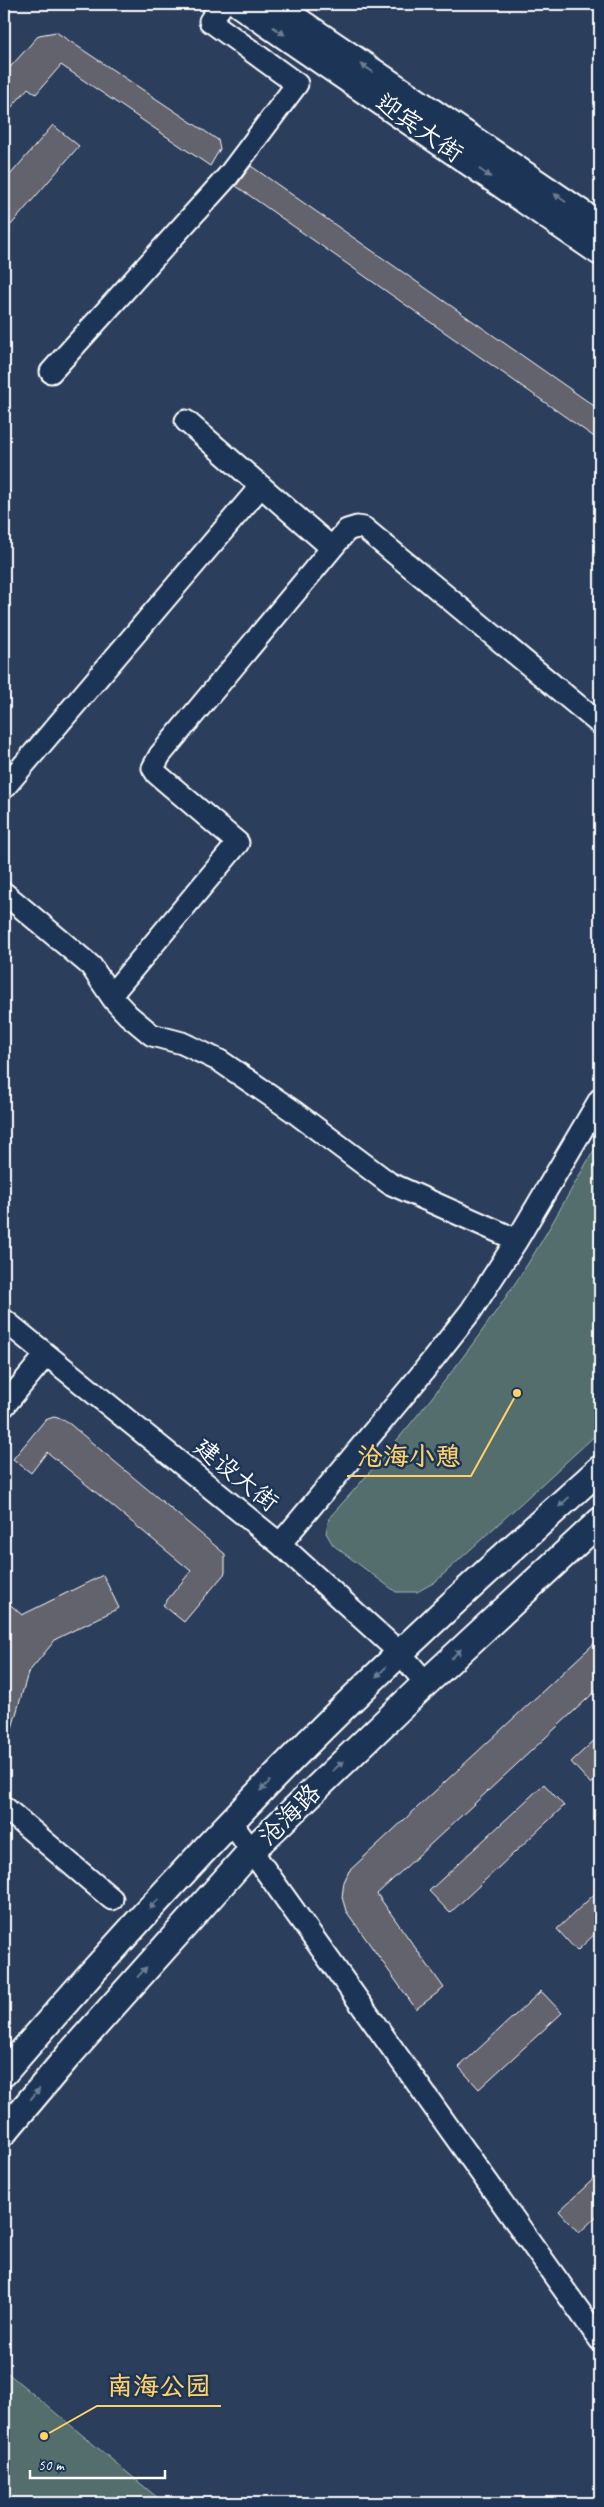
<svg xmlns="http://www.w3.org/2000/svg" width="604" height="2507" font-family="Caveat,'LXGW WenKai TC',sans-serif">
<rect width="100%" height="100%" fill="#2b3e5c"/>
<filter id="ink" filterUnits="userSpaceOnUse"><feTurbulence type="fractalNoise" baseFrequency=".02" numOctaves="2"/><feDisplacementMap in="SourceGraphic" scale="10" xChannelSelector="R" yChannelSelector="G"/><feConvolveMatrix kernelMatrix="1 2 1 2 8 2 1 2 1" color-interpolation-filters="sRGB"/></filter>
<g filter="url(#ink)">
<path fill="#526e6c" stroke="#a8b6b6" d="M597,1145L600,1148V1431L435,1582L417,1592H396L333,1545L326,1533L329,1518C399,1441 465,1360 522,1273C549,1231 572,1187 597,1145Z
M4,2370L164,2503H4Z"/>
<path fill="#64646e" stroke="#fff" d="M56,32L218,140L220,149L210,166L61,65L36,94L28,88L4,116V74L39,35Z
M53,125L79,146L4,233V182Z
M251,166L600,410V441L236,186Z
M54,1417L65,1420L225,1554V1573L184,1622L163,1605L191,1571L47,1452L31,1473L13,1459L45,1420Z
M103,1575L119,1608L56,1639L28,1673L8,1742L4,1741V1599L22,1615Z
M600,1638V1687L377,1894L444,1988L416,2009L346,1911L342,1897L344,1882L349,1871Z
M600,1735V1775L591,1784L571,1762Z
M544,1784L564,1806L450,1913L429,1891Z
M600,1889V1929L577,1951L557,1929Z
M541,1991L562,2013L479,2089L459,2067Z
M600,2173V2213L579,2233L559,2211Z"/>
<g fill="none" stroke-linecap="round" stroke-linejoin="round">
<defs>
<path id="minor" d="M51,372L228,176L297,84L210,21L223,4
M186,421L332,548
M4,788L261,486
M4,893L91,966L114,1000L128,1015L152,1035L182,1043L220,1061L293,1111L389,1183L517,1240
M111,995L238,843L157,774L153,768L160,755L347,530L357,527L364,528L600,724
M4,1320L280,1544L400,1653L426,1683
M4,1406L46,1355
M280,1544L419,1377L471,1311L517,1240L600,1099
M4,1807L112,1899
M231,1822L600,2340"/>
<path id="major" d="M239,4L600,252
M273,4L600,226
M4,2073C90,1973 179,1875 271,1780C376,1672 488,1570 600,1469
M4,2132L68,2056L252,1850L426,1683L600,1521"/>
</defs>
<use href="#minor" stroke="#fff" stroke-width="25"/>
<use href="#major" stroke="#fff" stroke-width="30"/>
<use href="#minor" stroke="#1d3557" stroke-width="21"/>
<use href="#major" stroke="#1d3557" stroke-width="26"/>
</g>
<defs><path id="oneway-solid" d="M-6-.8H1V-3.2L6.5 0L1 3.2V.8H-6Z" transform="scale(1.25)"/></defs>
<g fill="#6c7c92">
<use href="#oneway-solid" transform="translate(279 31) rotate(34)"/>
<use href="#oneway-solid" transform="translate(367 68) rotate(-146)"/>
<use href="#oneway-solid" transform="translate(485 173) rotate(35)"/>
<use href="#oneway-solid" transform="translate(560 198) rotate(-145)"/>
<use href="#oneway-solid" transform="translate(564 1502) rotate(137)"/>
<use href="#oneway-solid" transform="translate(456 1654) rotate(-43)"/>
<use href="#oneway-solid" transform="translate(381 1672) rotate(135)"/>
<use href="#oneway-solid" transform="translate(338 1766) rotate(-43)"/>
<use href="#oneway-solid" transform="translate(265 1786) rotate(134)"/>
<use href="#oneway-solid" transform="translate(154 1904) rotate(133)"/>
<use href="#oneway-solid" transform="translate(142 1972) rotate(-48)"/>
<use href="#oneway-solid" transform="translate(35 2094) rotate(-50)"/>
</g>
</g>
<g text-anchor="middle" stroke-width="5" stroke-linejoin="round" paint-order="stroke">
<g font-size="25" fill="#fff" stroke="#1d3557">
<text transform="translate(420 127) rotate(35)" y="9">迎宾大街</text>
<text transform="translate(237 1474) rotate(39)" y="9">建设大街</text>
<text transform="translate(289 1814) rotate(-45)" y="9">沧海路</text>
</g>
</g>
<path fill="none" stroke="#ffd166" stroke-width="2" d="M517 1393L471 1476H347M44 2436L97 2406H221"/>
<g fill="#ffd166" stroke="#1d3557" stroke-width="2">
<circle cx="517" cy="1393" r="5"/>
<circle cx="44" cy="2436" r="5"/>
</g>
<g font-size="26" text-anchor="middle" font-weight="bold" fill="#ffd166" stroke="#1d3557" stroke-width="5" stroke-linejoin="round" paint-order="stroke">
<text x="409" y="1465">沧海小憩</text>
<text x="159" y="2395">南海公园</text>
</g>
<rect width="604" height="2507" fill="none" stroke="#1d3557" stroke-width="20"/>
<rect x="10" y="10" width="584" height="2487" fill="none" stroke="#fff" stroke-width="2" filter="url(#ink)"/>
<path d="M30 2470v8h135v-8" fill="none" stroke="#ffffff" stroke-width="2.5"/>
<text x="38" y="2470" font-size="15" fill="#ffffff" stroke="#1d3557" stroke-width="4" paint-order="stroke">50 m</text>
</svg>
